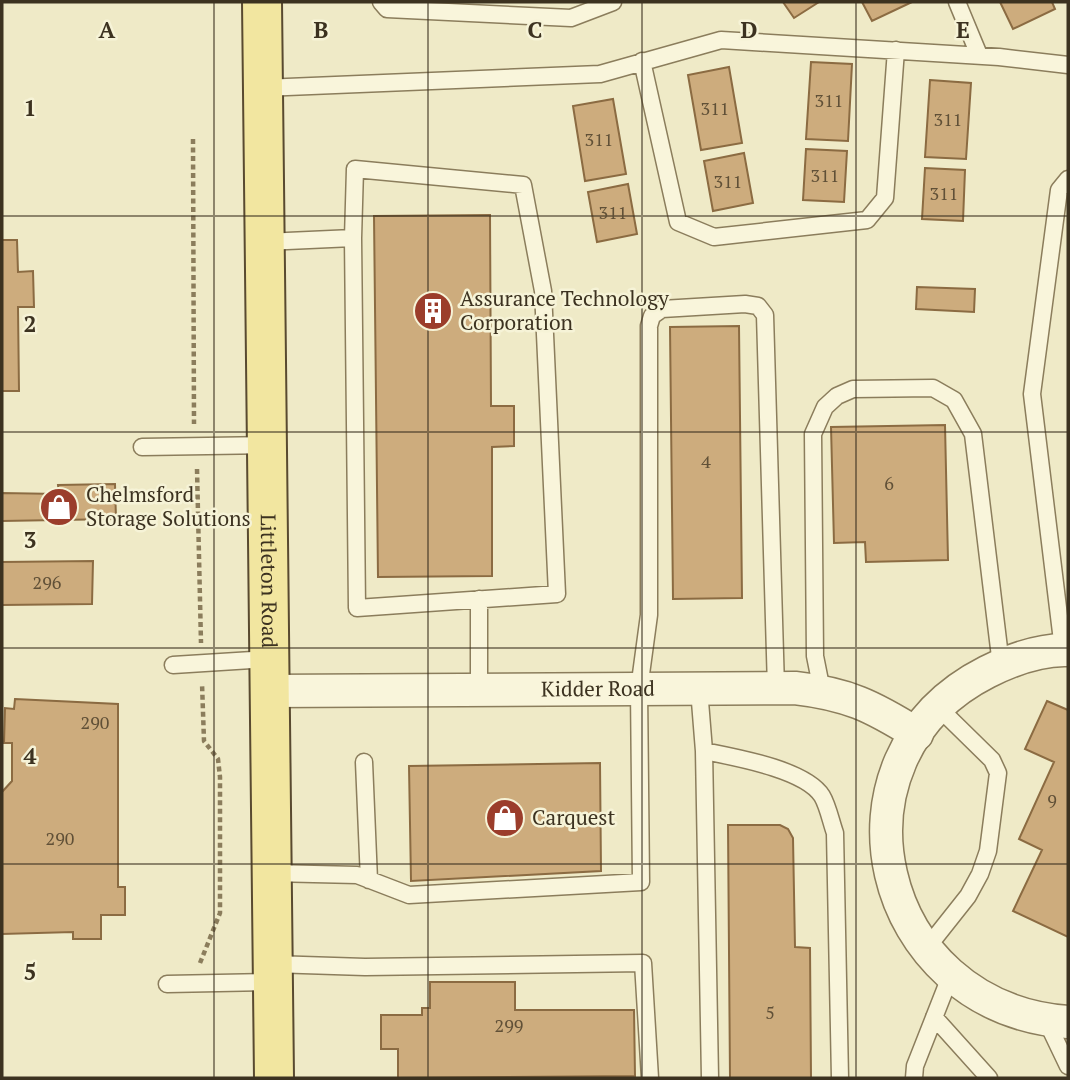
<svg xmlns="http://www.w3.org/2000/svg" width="1070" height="1080" font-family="'PT Serif',serif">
<rect width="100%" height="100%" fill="#efeac7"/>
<path fill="#cdac7d" stroke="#8b6b42" stroke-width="2" d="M783,2H819L794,18Z
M862,2H912L872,21Z
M1000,2H1052L1055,9L1013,29Z
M811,62L852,64L848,141L806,139Z
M729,67L742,143L701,150L688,75Z
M930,80L971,83L966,159L925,157Z
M613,99L626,174L585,181L573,106Z
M806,149L847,151L844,202L803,200Z
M744,153L753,203L713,211L704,161Z
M925,168L965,170L963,221L922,219Z
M628,184L637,234L597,242L588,192Z
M490,215L491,406H514V446L492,447V576L378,577L374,216Z
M2,240H17L18,272L33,271L34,307H18L19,391H2Z
M917,287L975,289L974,312L916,309Z
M739,326L742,598L673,599L670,327Z
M945,425L948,560L866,562L865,542L834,543L831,427Z
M115,484L116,519L2,521V493L59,494L58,485Z
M93,561L92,604L2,605V562Z
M15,699L118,704V887H125V915H101V939H73V932L2,934V792L12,781V743H4L5,708L14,709Z
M1047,701L1068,710V937L1013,911L1042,850L1019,839L1054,762L1025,749Z
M600,763L601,871L411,881L409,766Z
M728,825H780L788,829L793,838L795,947L810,948L811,1078H730Z
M430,982H515V1010H634L635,1076L398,1078V1049H381V1015H422V1008H430Z"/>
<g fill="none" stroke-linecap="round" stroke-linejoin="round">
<defs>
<path id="service" d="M381,2L387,9L571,18L613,2
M957,2L979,55
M642,61L678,222L714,237L867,220L885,198L896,50
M263,88L600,74L721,40L999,57L1068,65
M265,242L353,238L357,608L557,594L543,291L523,185L355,169L353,238
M142,447L267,445
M1063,649L1032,394L1059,190L1068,179
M173,665L269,659
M699,689L704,751L710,1078
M479,690V599
M822,691L815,656L813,434L825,407L837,396L853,389L933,388L954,400L973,434L1001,665
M704,751C733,757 805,769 822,796C828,806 831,822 835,833L840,1078
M364,762L369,880
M271,873L357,875L409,895L641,882L639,689L649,615V326L652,316L662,309L745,304L758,306L765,315L776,688
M926,949L968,896L980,874L988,851L998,773L992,760L939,708
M272,964L365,967L643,963L650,1078
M167,984L272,982
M934,1017L989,1078
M1046,1020L1068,1066
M914,1078L915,1066L950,977"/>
<g id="minor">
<path d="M1068,650C1041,649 1011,660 987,672C817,758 874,1008 1068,1022"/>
<path id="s1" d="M269,691L795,688C848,694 872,706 917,734"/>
</g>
<g id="primary">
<path id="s2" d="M262,2L274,1078"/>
</g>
</defs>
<use href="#service" stroke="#8b7d5c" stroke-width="19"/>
<use href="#minor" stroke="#8b7d5c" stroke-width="35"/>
<use href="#primary" stroke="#594a30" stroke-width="42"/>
<path stroke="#8b7d5c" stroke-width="4.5" stroke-dasharray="5 3.5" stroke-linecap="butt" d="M193,139L194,424
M197,469L201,643
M200,963L220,913V777L218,759L204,741L202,683"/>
<use href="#service" stroke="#f9f5db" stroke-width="16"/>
<use href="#minor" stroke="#f9f5db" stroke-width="32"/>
<use href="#primary" stroke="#f2e6a0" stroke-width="38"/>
</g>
<path fill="none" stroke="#3c3220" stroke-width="2" stroke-opacity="0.55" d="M214,2V1078M428,2V1078M642,2V1078M856,2V1078M2,216H1068M2,432H1068M2,648H1068M2,864H1068"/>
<defs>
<symbol id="building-disc" viewBox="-11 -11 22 22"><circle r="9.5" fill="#9b3d2b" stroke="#f6f3d7"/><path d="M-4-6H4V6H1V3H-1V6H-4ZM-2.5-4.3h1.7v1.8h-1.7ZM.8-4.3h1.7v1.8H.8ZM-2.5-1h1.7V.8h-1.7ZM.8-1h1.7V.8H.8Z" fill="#fff"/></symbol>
<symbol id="shop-disc" viewBox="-11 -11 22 22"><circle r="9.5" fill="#9b3d2b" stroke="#f6f3d7"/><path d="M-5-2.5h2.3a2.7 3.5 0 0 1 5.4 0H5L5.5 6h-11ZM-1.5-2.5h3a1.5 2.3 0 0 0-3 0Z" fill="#fff"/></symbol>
</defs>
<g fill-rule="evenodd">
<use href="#building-disc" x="411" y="289" width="44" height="44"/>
<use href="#shop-disc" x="37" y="485" width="44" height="44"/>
<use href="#shop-disc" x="483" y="796" width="44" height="44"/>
</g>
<g text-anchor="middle" stroke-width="5" stroke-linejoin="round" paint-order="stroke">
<g font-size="18" fill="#605037">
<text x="829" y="107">311</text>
<text x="715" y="115">311</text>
<text x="948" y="126">311</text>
<text x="599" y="146">311</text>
<text x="825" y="182">311</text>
<text x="728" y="188">311</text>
<text x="944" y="200">311</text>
<text x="613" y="219">311</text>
<text x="706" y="468">4</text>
<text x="889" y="490">6</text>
<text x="47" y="589">296</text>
<text x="95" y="729">290</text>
<text x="1052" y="807">9</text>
<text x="60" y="845">290</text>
<text x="770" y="1019">5</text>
<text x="509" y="1032">299</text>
</g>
<g font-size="21" fill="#3c3220" stroke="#f6f3d7" text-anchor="start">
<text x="460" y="306">Assurance Technology<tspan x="460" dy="24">Corporation</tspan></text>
<text x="86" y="502">Chelmsford<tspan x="86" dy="24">Storage Solutions</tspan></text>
<text x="532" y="825">Carquest</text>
</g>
<g font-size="21" fill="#3c3220" stroke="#f6f3d7">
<text dy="7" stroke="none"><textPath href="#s2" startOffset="579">Littleton Road</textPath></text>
<text dy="7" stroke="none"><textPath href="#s1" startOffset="329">Kidder Road</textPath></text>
</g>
</g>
<g font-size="23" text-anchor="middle" font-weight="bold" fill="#3c3220" stroke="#f6f3d7" stroke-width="5" stroke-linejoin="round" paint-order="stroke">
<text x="107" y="38">A</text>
<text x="321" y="38">B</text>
<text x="535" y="38">C</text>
<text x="749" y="38">D</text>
<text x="963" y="38">E</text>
<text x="30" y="116">1</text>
<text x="30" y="332">2</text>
<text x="30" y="548">3</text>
<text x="30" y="764">4</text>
<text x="30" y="980">5</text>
</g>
<rect width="1070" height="1080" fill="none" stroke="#3c3220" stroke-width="7"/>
</svg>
